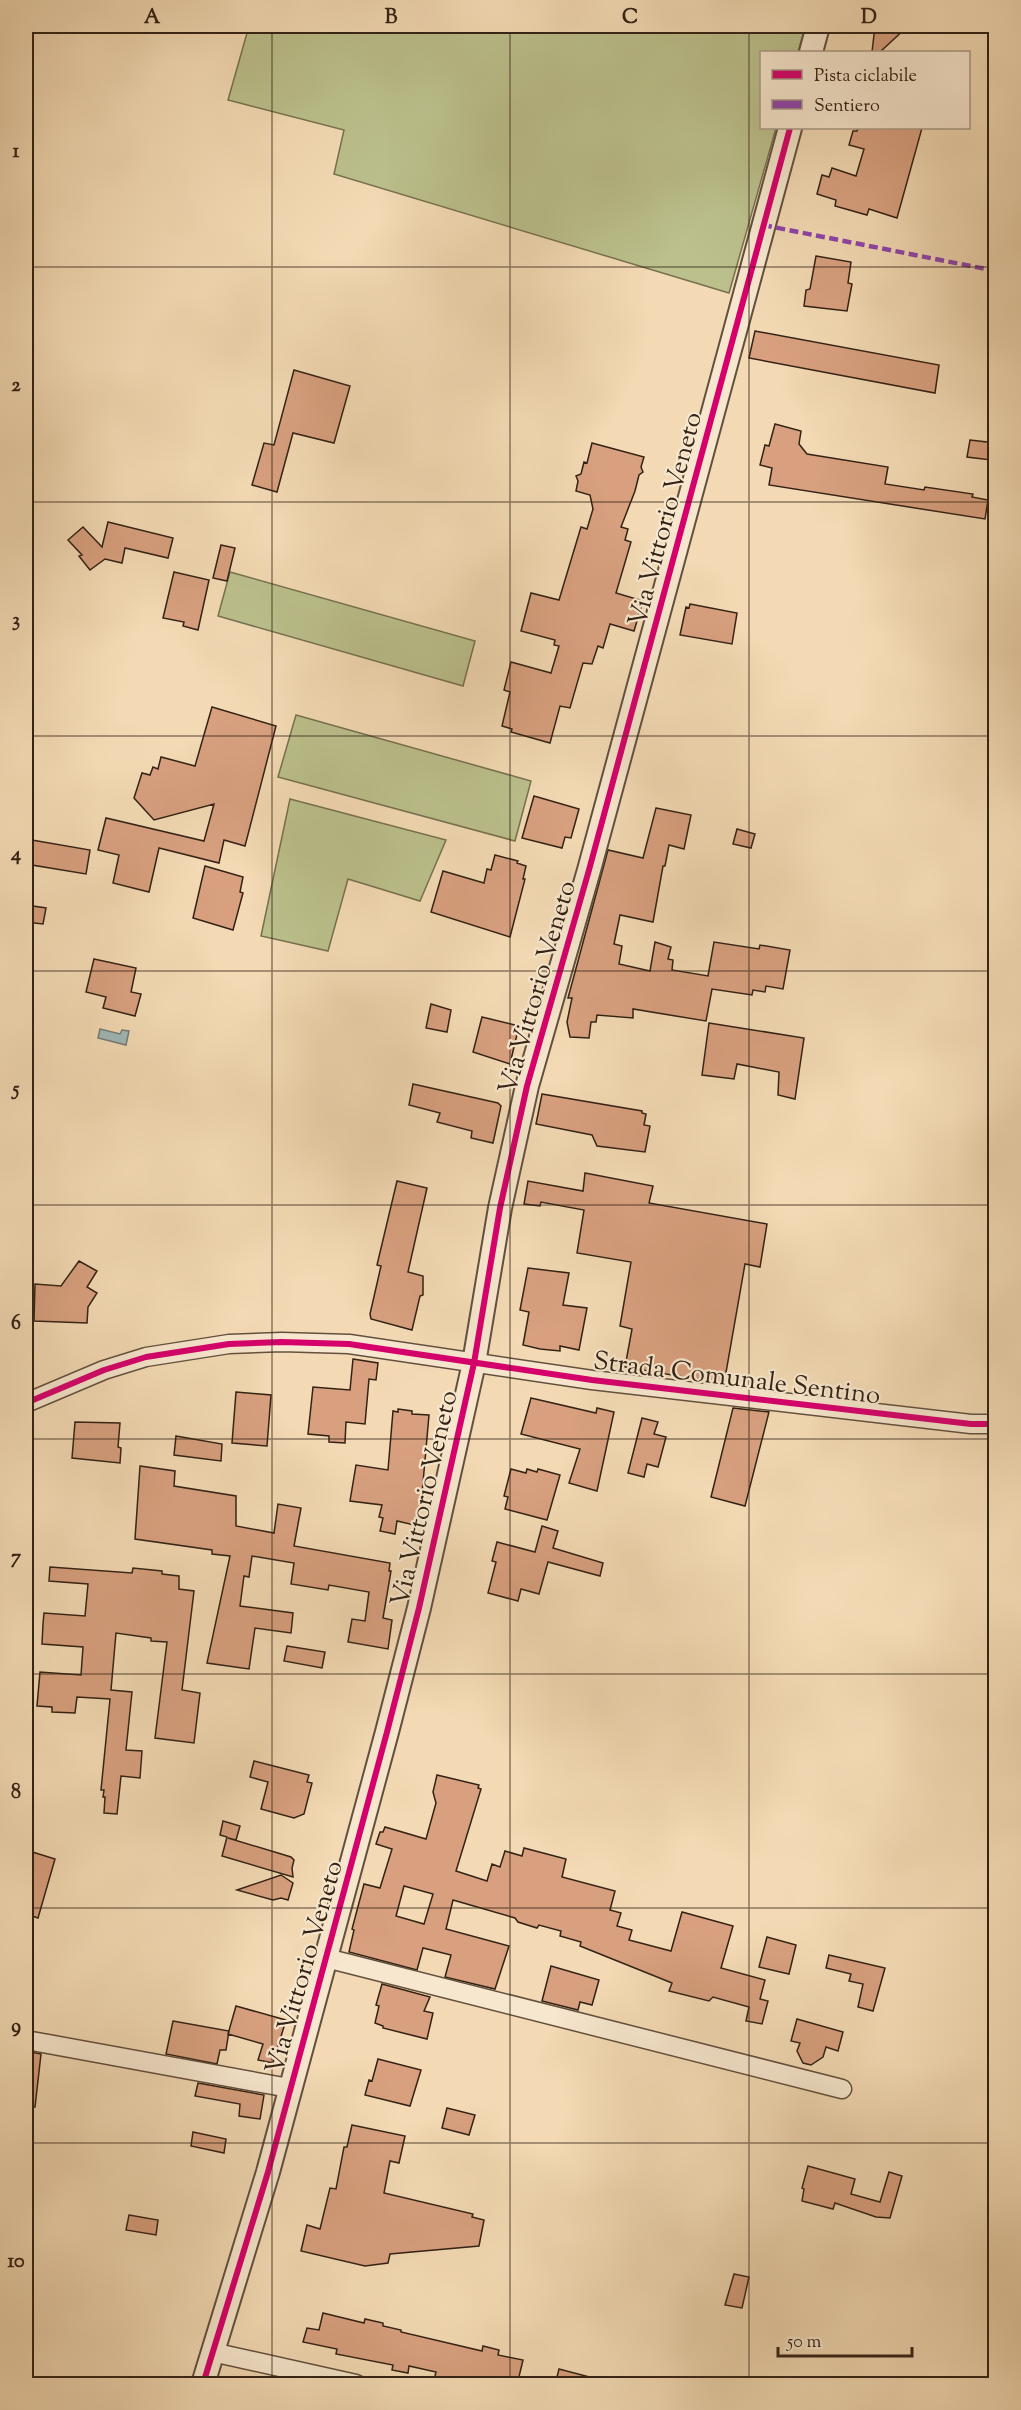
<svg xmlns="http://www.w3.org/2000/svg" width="1021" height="2410" font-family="'Sorts Mill Goudy',serif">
<rect width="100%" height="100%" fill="#f3dab4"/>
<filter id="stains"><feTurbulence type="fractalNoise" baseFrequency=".00333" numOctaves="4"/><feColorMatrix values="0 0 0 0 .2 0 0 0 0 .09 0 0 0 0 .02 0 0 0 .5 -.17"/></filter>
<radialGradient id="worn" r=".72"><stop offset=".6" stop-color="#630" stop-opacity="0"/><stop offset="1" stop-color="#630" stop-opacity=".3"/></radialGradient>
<path fill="#bbc08c" stroke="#777150" stroke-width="1.5" d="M249,26H806L798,52H762V128H776L729,293L334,174L344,130L228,100Z
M230,572L475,641L463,686L218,616Z
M296,715L531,781L515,841L278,777Z
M290,799L446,840L420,901L348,879L328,951L261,936Z"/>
<path fill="#a0b8b8" stroke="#747c77" stroke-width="1.5" d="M100,1029L120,1034L122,1030L129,1031L126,1045L98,1038Z"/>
<path fill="#d8a07f" stroke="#332215" stroke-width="1.5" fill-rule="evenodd" d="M875,26H908L880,52H872Z
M858,128H922L897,218L869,209L867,215L835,206L836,200L817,194L822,175L829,177L832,168L856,176L864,149L849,145L853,131H857Z
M816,256L851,262L848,283L852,284L847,311L804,306L806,290L810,289Z
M755,331L939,365L935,393L749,358Z
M294,370L350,386L334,443L293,433L277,492L252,485L264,443L274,445Z
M775,424L801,431L799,444L807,454L888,467L885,484L924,490L925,487L973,494L972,497L988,500L985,519L769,485L772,468L760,465L765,445L769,446Z
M970,440L995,443L991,460L967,457Z
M592,443L644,457L641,467L643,472L639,475L635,491L621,527L628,529L625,540L631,542L616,593L643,601L634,631L610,624L603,648L598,646L592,664L583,663L570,708L560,706L550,743L511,732L512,729L502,726L510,692L504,690L511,662L551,673L559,646L554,645L555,640L521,631L531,593L559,600L581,527L587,529L593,509L590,495L576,491L578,481L576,476L581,474L584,462L587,463Z
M108,522L173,538L168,558L125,548L122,563L105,559L90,570L79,556L82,555L68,540L83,527L102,547Z
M221,545L235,548L227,581L213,578Z
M174,572L209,580L198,630L183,626L184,622L163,618Z
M690,604L737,613L732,644L680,635L686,607L689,608Z
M212,707L276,726L245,846L224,840L219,863L159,848L149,892L113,883L119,855L98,850L106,818L204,841L214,804L154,820L134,798L142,773L150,775L153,767L158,769L161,757L195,766Z
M534,796L579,809L571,838L565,837L562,848L522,838Z
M656,808L691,815L684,849L669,845L665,866H663L653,922L620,915L614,944L622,946L619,964L650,971L655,942L671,947L668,959L673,960L672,970L708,976L714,942L759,949L760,945L790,950L783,989L766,986L765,992L753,990L752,995L712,989L706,1021L633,1009V1018L597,1015L596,1022H591L589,1038L570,1037L567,1022L572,998H568L608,850L643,858Z
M737,829L755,834L751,848L733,844Z
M26,839L90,850L86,874L26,864Z
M495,855L518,861L517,863L526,866L523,879H525L510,937L431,912L443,871L484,883L487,869L491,870Z
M205,866L243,877L240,892L243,893L233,930L193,918Z
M26,905L46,908L43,924L26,922Z
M94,959L136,968L131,992L141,994L135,1016L103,1008L106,997L86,992Z
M431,1004L451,1010L447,1032L426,1028Z
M482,1017L519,1026L510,1064L473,1052Z
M709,1023L804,1038L795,1099L778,1095L779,1072L737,1064L734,1079L702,1075Z
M413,1084L498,1103L501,1106L493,1143L471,1138L472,1131L437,1122L440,1113L409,1105Z
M542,1094L642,1111V1113L646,1114L644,1125L650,1126L645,1152L597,1146L592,1135L536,1124Z
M585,1173L653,1186L649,1203L767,1224L760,1267L745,1264L724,1384L625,1367L632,1329L620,1326L631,1262L577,1253L584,1210L541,1202L540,1206L524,1204L528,1181L583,1191Z
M397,1181L427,1188L408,1272L423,1276V1295L420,1296L412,1330L371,1319L370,1314L381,1266L377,1265Z
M79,1261L97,1271L87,1287L97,1293L88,1307L87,1323L34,1321L35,1284L61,1286Z
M528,1268L569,1273L563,1305L587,1308L579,1350L560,1346V1351L540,1349L523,1345L529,1312L520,1310Z
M353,1359L378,1363L376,1380L369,1379L365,1424L346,1422L345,1443L329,1442V1436L308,1434L313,1387L350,1390Z
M236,1392L271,1395L267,1446L232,1443Z
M531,1398L596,1413L597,1408L614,1412L597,1491L569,1483L580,1449L521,1434Z
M733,1408L769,1412L745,1506L711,1497Z
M398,1409L412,1411V1414L429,1415L422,1494L417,1519L414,1525L397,1521L395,1534L380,1531L383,1518L379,1517L382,1505L350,1501L356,1465L388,1470L393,1411L398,1412Z
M642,1418L658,1422L654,1434L666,1437L658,1467L647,1464L644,1477L628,1473Z
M75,1422L120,1423L118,1447L121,1448L120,1463L72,1458Z
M176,1436L222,1444L221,1461L174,1455Z
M140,1466L175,1471L174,1486L236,1496V1526L274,1533L278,1504L301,1508L294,1546L390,1563L389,1571H391L383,1618L392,1620L388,1649L348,1642L352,1619L365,1621L369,1592L329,1585L328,1590L291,1584L294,1563L252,1556L249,1577L244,1576L240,1606L293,1613L291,1633L255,1628L249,1669L207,1663L230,1556L212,1554V1550L135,1539Z
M511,1469L526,1473L527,1469L537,1472L538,1469L560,1475L547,1520L505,1509L508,1497L504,1496Z
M542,1526L558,1531L553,1548L603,1563L600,1576L548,1562L539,1594L521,1589L518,1601L488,1593L496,1562L492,1561L497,1542L535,1552Z
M50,1567L132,1573L133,1568L162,1571V1574L179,1576V1589L194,1591L182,1690L200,1693L194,1743L155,1738L167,1642L151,1641V1638L116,1633L111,1690L132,1692L126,1750L142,1751L140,1778L121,1776L117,1814L104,1813L105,1797H103L104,1790H101L110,1699L77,1697L75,1713L52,1712V1707L37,1706L40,1672L81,1675L83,1647L42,1644L43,1624L44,1613L85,1616L88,1584L49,1581Z
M287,1646L325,1652L322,1668L284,1661Z
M254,1761L309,1775L307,1782L312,1783L304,1814L294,1818L261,1809L268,1782L250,1777Z
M437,1775L479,1785L478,1788L481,1789L456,1871L487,1881L492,1864L500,1867L505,1851L522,1856L524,1848L566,1859L562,1877L615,1891L610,1910L621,1913L617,1926L632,1930L629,1940L671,1951L682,1912L733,1926L721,1968L765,1980L760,1999L768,2001L762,2024L746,2021L749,2007L713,1997L709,2001L669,1991L672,1983L580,1946L581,1942L560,1936L561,1931L539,1925L537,1928L518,1922L515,1918L453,1900L446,1929L509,1946L495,1989L445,1977L451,1955L423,1948L417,1970L349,1952L354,1930L352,1929L364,1884L380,1888L392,1849L376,1844L380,1832H383L385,1827L426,1839L436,1803L433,1792ZM404,1886L433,1894L424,1924L396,1916Z
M223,1821L240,1826L236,1840L228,1838L291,1857L294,1860L292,1868L293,1877L222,1856L227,1837L220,1835Z
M26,1850L55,1859L38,1918L26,1914Z
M281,1875L293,1883L288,1900L281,1898L273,1900L237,1890Z
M767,1937L796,1945L789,1974L759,1967Z
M829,1955L885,1968L873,2011L858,2007L863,1984L849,1981L851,1974L826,1968Z
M551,1966L599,1980L592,2005L580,2002L578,2010L542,2001Z
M382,1984L430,1997L424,2011L433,2013L427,2039L383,2028V2026L375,2023L379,2006L376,2005Z
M236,2006L286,2020L273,2063L258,2060L263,2044L228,2034Z
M797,2019L843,2032L838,2051L826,2047L823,2057L811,2065L803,2063L797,2051L800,2043L791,2041Z
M173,2021L229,2031L226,2050H220L217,2064L166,2054Z
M26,2051L41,2054L35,2107H26Z
M378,2059L421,2070L410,2106L365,2095L369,2080L372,2081Z
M198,2083L264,2095L260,2119L239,2116L240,2104L195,2096Z
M447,2108L475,2115L469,2135L442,2128Z
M352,2125L405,2136L399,2163L390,2161L384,2193L473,2214L472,2217L484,2220L479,2246L390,2254L388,2263L365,2266L301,2251L307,2225L320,2229L330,2188L336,2189L344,2147H347Z
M193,2132L226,2139L224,2153L191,2146Z
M808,2166L855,2179L851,2194L880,2202L889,2172L902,2176L890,2218L876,2217L835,2203L833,2209L802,2201L804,2189L802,2188Z
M129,2215L158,2220L156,2235L126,2230Z
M734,2274L749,2277L742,2308L725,2305Z
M323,2313L364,2323L365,2319L383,2323V2326L401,2330V2332L482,2351L483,2346L499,2350L498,2355L523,2360L517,2385H473L451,2380L450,2384L434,2380L436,2372L409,2366L408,2373L392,2370L393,2365L336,2354L337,2349L303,2342L307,2328L319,2330Z
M559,2369L601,2380L600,2385H555Z"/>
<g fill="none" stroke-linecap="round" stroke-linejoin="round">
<defs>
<path id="minor" d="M26,1403L104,1370L146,1357L229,1344L282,1342L349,1344L592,1380L971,1424H996
M326,1958L842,2089
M26,2040L289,2088
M212,2352L356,2384"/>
<path id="tertiary" d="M811,52L818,26
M203,2384L268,2172L387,1732L419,1608L474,1363L500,1208L527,1086L589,870L790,128"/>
</defs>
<use href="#minor" stroke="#63503d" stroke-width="21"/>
<use href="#tertiary" stroke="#63503d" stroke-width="26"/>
<use href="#minor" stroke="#f7e7ce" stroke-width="18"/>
<use href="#tertiary" stroke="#f7e7ce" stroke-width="22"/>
<path stroke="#8e44ad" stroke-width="4.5" stroke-dasharray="9 4.5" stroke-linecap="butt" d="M763,225L996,271"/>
<defs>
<path id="cycleway" d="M26,1403L104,1370L146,1357L229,1344L282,1342L349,1344L592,1380L971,1424H996
M203,2384L268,2172L387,1732L419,1608L474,1363L500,1208L527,1086L589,870L790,128"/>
</defs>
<use href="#cycleway" stroke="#f7e7ce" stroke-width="10"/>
<use href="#cycleway" stroke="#d6006c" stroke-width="6"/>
</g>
<path fill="none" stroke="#332215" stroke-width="1.5" stroke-opacity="0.55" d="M272,26V2384M510,26V2384M749,26V2384M26,267H996M26,502H996M26,736H996M26,971H996M26,1205H996M26,1439H996M26,1674H996M26,1908H996M26,2143H996"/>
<g text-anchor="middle" stroke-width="4.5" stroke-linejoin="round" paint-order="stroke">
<g font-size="26" fill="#332215" stroke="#f7e7ce">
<text transform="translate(664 519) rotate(-75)" y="9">Via Vittorio Veneto</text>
<text transform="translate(536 987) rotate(-74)" y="9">Via Vittorio Veneto</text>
<text transform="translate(737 1377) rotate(7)" y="9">Strada Comunale Sentino</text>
<text transform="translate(423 1498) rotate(-77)" y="9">Via Vittorio Veneto</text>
<text transform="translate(303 1967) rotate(-74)" y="9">Via Vittorio Veneto</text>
</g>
</g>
<rect width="1021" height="2410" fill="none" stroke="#f3dab4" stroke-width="66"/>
<rect x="760" y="51" width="210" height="78" fill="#f7e7ce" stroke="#a99884" stroke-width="1.5"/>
<rect x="772" y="70" width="30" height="9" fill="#d6006c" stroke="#a99884" stroke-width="1.5"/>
<text x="814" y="81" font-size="18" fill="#332215">Pista ciclabile</text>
<rect x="772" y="100" width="30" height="9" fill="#8e44ad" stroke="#a99884" stroke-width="1.5"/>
<text x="814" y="111" font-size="18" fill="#332215">Sentiero</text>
<path d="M778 2347v9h134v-9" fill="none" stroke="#332215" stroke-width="3"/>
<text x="787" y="2347" font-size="18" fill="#332215" stroke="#f7e7ce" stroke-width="4.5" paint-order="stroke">50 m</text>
<rect x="33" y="33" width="955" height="2344" fill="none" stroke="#332215" stroke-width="2"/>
<g font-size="20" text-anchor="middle" font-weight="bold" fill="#332215">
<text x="152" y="23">A</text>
<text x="391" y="23">B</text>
<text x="630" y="23">C</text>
<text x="869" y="23">D</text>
<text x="16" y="157">1</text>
<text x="16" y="391">2</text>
<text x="16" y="626">3</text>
<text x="16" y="860">4</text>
<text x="16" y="1095">5</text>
<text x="16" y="1329">6</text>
<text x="16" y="1563">7</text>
<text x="16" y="1798">8</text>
<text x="16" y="2032">9</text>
<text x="16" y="2267">10</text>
</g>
<rect width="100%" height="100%" filter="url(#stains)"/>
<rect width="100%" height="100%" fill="url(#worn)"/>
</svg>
